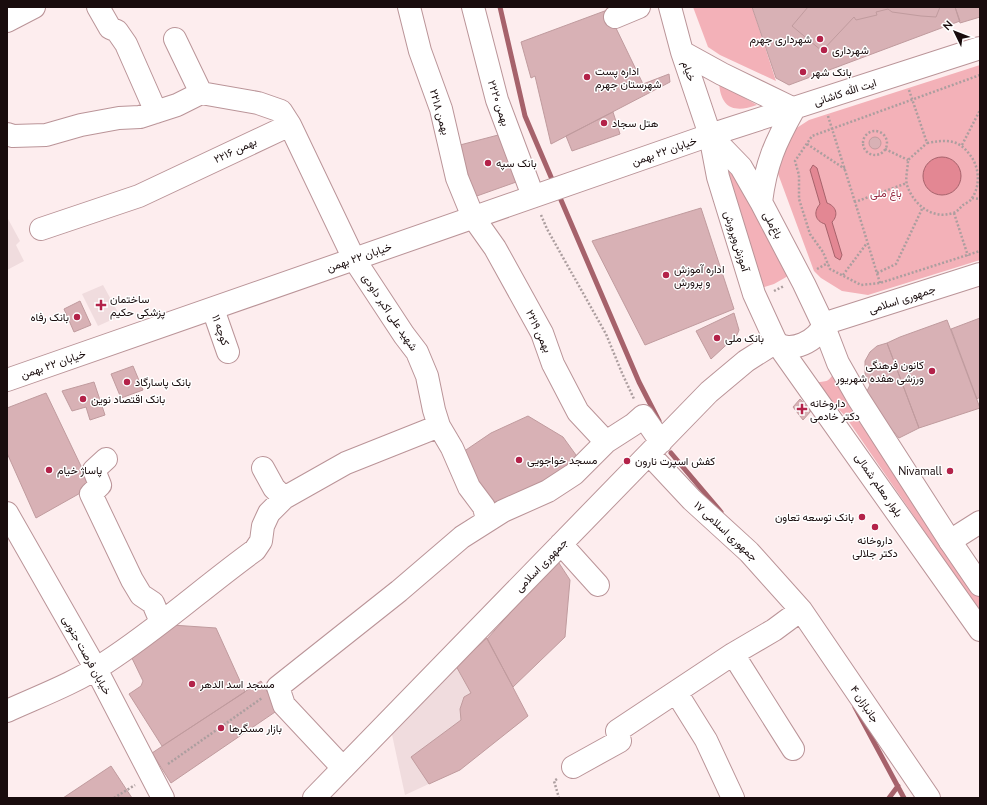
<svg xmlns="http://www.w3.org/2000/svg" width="987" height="805" font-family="'Nunito Sans',Vazirmatn,sans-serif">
<rect width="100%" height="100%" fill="#fdedee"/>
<path fill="#f0dcde" d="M7,217L20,241L16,245L24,261L7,270Z
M103,285L120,316L98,326L82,294Z
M486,636L528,716L459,770L405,795L391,730Z"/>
<path fill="#f3b1b8" d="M693,7H752L776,81L720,55L708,47Z
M980,65V260L868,295L842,291L821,278L814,271L777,171L784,139L795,129L809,120Z
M719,83L757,105C735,113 721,109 719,83Z
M731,167L788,276L774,284L761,288L725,171Z
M836,369L852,411L980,596V612L845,416L813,382C828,382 829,382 836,369Z"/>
<path fill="#e38793" stroke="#a6626b" d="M923 176a19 19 0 1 1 38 0a19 19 0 1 1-38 0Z
M813,165L817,168L827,203C836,206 839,215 832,222L842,255L840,260L835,257L825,224C815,221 813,212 820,204L810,170Z"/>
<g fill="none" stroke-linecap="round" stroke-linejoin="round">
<path stroke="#a6626b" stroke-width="5" d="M500,7L525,116L554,184
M558,193L639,382L659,421
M671,453L721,512
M855,707L904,798
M889,798L898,786"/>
</g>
<path fill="#d8b1b5" stroke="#c09b9e" d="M752,7H955L960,21L789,85L776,78Z
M808,7H940L936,17L921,16L892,12L888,9L876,12L877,15L856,20L854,17L822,51L792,26Z
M955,7H980V17L960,23Z
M610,9L614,24L643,84L669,74L670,82L551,144L535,76L531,78L521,42Z
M613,112L620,134L572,151L566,136Z
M502,134L519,181L474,197L460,145Z
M869 143a6 6 0 1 1 12 0a6 6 0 1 1-12 0Z
M701,208L734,309L645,345L592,241Z
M80,301L91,325L74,332L64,309Z
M734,313L739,330L737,335L711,359L696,331Z
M980,318V397L977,399L951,329Z
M947,320L980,408L919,428L887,343L900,337Z
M887,343L919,428L899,438L894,432H892L866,393L870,385L865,375V361L870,352L877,346Z
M133,366L143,390L121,398L111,374Z
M94,382L105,415L90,420L86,407L72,411L62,391Z
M46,393L91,487L36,518L7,453V408Z
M800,399L811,411L803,420L793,407Z
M528,416L563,437L576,455V464L511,500L492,507L460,454L491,433Z
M557,560L570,580L565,637L513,687L487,639Z
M172,625L216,628L245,692L162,746L129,694L141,686L143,681L129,652Z
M487,638L528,716L460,770L429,784L411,757L461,720L460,709L464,697L471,693L456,666Z
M261,681L278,710L171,783L152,753Z
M111,766L132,798H63Z"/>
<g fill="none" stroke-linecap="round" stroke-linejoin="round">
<defs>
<path id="minor" d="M98,7L110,28L117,31L126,44L156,112
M409,7L420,51L441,109L457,178L473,217L495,248L542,333L553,364L578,412L606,442
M473,7L497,100L533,196
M615,17L639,7
M7,21L34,7
M175,39L201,93L258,103L281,111L290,125
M7,134L13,136L46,135L81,125L119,118L140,117L177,105L201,93
M41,229L139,196L290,125L354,259L404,335L417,352L427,376L434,410L439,426L452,448L469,487L484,507L487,520
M213,309L228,352
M649,454L692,500L749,552L801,610L929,798
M106,459L94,470L100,485L91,494L132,580L141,595L153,603L161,622
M263,468L274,488L284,498
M7,513L96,669L163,798
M950,541L980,522
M561,544L598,585
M733,654L793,749
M676,692L706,740L733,798
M7,711C40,696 75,683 105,663C158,629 205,586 255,550L261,541L263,526L269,513L284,498L346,463L439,426
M573,767L620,741L617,731L733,654L774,630L801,610
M343,768L284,705L278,687L399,591L462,537L503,511L548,491L574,474L606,442L634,424L643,416L661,442
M314,798L709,392L746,361L776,342C789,355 820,340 823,324L980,274"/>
<path id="major" d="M670,7L682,52L710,135L718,177L754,294L776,342L980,630
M682,52L722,74L794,109C775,143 766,163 761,202
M710,135L741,167L761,202L804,284L823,324L838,363L858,398L950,541L980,585
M7,380L710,135L980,48"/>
</defs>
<use href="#minor" stroke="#ba9498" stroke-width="24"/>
<use href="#major" stroke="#ba9498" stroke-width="24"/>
<path stroke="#ac9e9f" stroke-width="2.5" stroke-dasharray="2 2" stroke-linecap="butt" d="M980,75L812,136L795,161L799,175V199L810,234L823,252L830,269L861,285L880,283L980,251
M909,90L927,143C945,140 958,138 970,155C979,166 981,185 972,198C971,201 966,203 963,205C960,208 957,212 953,213C932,220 913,204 907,185C905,178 908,168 908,160L927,143
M828,116L855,202
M863 143a12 12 0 1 1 24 0a12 12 0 1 1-24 0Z
M807,144L845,169
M962,145L980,110
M885,149L908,160
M972,198L980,199
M954,213L968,256
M541,215L547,229L606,334L622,373L634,399
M817,269L828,263
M877,273L896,264L922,209
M843,275L867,243
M880,283L855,202L907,183
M774,291L784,286
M168,764L262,698
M557,779L554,781L559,798
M114,798L135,785"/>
<use href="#minor" stroke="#fff" stroke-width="22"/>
<use href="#major" stroke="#fff" stroke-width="22"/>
</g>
<g fill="#b32249" stroke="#fff" stroke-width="1.5">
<circle cx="820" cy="39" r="4"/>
<circle cx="824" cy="50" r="4"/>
<circle cx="803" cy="72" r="4"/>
<circle cx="587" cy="77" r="4"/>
<circle cx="604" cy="123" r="4"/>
<circle cx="488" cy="163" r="4"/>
<circle cx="666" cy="275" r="4"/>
<path d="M99 299h4v4h4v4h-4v4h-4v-4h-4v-4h4z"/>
<circle cx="77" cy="317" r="4"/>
<circle cx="717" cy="338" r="4"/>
<circle cx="932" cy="371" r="4"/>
<circle cx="127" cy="382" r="4"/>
<circle cx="83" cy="399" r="4"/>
<path d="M800 403h4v4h4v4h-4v4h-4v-4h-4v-4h4z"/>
<circle cx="519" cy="460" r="4"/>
<circle cx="627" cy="461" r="4"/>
<circle cx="49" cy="470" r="4"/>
<circle cx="950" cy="471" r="4"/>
<circle cx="862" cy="517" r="4"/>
<circle cx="875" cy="527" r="4"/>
<circle cx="192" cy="684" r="4"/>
<circle cx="221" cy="728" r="4"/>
</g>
<g text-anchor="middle" stroke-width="3" stroke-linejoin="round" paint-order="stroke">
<g font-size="11" fill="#190c0d" stroke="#fff" text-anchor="start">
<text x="812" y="43" text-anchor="end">شهرداری جهرم</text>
<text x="832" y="54">شهرداری</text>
<text x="595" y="75">اداره پست<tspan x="595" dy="13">شهرستان جهرم</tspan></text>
<text x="811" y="76">بانک شهر</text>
<text x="612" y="127">هتل سجاد</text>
<text x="496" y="167">بانک سپه</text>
<text x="674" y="273">اداره آموزش<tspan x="674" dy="13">و پرورش</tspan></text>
<text x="110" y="303">ساختمان<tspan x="110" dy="13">پزشکی حکیم</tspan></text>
<text x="69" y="321" text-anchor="end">بانک رفاه</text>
<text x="725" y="342">بانک ملی</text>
<text x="924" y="369" text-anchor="end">کانون فرهنگی<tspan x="924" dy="13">ورزشی هفده شهریور</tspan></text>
<text x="135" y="386">بانک پاسارگاد</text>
<text x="91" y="403">بانک اقتصاد نوین</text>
<text x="810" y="407">داروخانه<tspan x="810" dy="13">دکتر خادمی</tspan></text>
<text x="527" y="464">مسجد خواجویی</text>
<text x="635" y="465">کفش اسپرت نارون</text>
<text x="57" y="474">پاساژ خیام</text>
<text x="942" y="475" text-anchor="end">Nivamall</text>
<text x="854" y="521" text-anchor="end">بانک توسعه تعاون</text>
<text x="875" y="544" text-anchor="middle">داروخانه<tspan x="875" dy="13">دکتر جلالی</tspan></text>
<text x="200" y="688">مسجد اسد الدهر</text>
<text x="229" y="732">بازار مسگرها</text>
</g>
<g font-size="11" fill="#190c0d" stroke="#fff">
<text transform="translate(689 71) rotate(71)" y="4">خیام</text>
<text transform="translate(845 92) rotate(-18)" y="4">ایت الله کاشانی</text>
<text transform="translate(499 103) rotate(72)" y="4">۲۲بهمن ۲۰</text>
<text transform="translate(440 112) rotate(74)" y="4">۲۲بهمن ۱۸</text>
<text transform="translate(235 150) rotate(-25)" y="4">۲۲بهمن ۱۶</text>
<text transform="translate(664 151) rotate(-19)" y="4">خیابان ۲۲ بهمن</text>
<text transform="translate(773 225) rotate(62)" y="4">باغ‌ملی</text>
<text transform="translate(737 241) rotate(73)" y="4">آموزش‌و‌پرورش</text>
<text transform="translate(359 257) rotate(-19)" y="4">خیابان ۲۲ بهمن</text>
<text transform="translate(902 299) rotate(-18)" y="4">جمهوری اسلامی</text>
<text transform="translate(390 312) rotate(56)" y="4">شهید علی اکبر داودی</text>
<text transform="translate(221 330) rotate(71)" y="4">کوچه ۱۱</text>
<text transform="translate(539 331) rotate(65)" y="4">۲۲بهمن ۱۹</text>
<text transform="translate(53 364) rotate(-19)" y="4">خیابان ۲۲ بهمن</text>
<text transform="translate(879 485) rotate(55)" y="4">بلوار معلم شمالی</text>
<text transform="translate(726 531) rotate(43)" y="4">جمهوری اسلامی ۱۷</text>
<text transform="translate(541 565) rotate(-46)" y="4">جمهوری اسلامی</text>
<text transform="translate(87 655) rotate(61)" y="4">خیابان فرصت جنوبی</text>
<text transform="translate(865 704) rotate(56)" y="4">جانبازان ۴</text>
</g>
<g font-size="11" fill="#962a42" stroke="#fff">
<text x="886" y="197">باغ ملی</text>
</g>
</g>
<rect width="987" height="805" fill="none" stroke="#190c0d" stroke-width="16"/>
<g transform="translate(955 32) rotate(313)" stroke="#ffffff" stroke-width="3" paint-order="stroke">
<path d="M0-3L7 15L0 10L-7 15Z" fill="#190c0d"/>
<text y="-6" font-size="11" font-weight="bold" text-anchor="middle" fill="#190c0d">N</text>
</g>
</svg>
